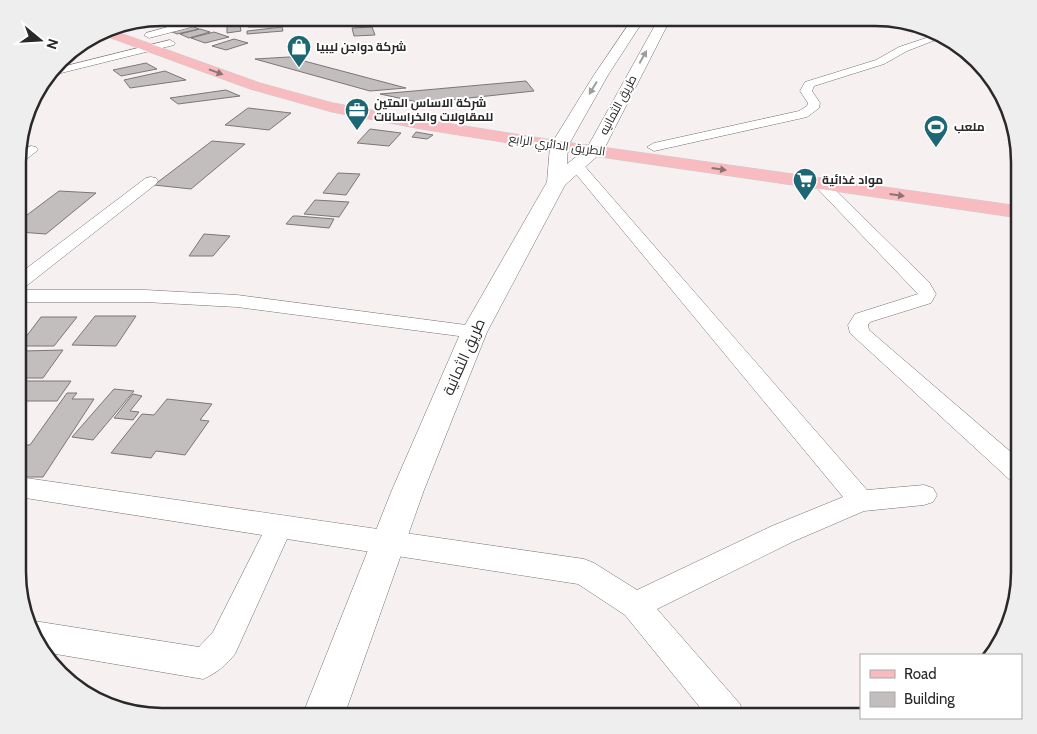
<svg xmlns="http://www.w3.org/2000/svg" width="1037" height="734" font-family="Cabin,Cairo,sans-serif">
<rect width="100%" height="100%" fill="#f6f0f0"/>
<path fill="#c3bebe" stroke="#7c7777" d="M348,18H367L366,21L349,22Z
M413,18H434L435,20L415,22Z
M271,20L273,27H248V23Z
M313,20V25L297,26V21Z
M189,25L199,29L177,34L168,30Z
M240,25L241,31L227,33V26Z
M282,27L283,31L247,34V31Z
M372,27L375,35L354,36L352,28Z
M200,29L210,32L189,38L180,34Z
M214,32L229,37L205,43L191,38Z
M234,39L248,43L226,50L212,46Z
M289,57L406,88L370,91L255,59Z
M146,63L157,69L121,76L113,70Z
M165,71L186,80L130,88L124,80Z
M526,81L534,91L422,103L380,94Z
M226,90L240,96L178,104L170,98Z
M248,108L291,113L269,130L225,125Z
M370,129L401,133L389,146L357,143Z
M416,132L433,135L427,139L412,137Z
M212,141L245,144L191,189L154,185Z
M338,173L360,174L346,195L323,193Z
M59,191L96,193L46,234L19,232V221Z
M315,200L349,202L339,217L304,214Z
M293,216H297L334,219L329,228L286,224Z
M204,234L230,236L213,256H189Z
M95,316H136L116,346L72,345Z
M41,317H77L54,346H19Z
M63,350L43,378H19V358L24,351Z
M19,381H71L57,401H19Z
M114,389L134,391L93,440L72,437Z
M67,393H77L72,399H94L43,477H19V445H30Z
M133,394L142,396L130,411L139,412L133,420L114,418Z
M167,399L212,404L200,420L209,421L185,455L156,451L151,458L111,453L142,414L154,415Z"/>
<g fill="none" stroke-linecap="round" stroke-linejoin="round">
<defs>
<path id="street" d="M200,18H252L247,21L199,25L149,38L144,35L146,33Z
M883,18L928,29L943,37L907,51L884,64L814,86L812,91L820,103L819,108L807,117L654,151L647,147L654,143L799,111L807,106L808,103L800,91L805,82L876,60L899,47L929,37L884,21Z
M170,40L175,43L174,45L49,76L54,69Z
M31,146L36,147L38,150L24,161L19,162V152Z
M576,161L581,162L867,490L924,485L933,488L937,495L933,502L924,505L864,511L792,542L657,609L740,704L744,716H707L625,615L578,584L287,539L235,654C226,665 217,673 203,679L44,652L37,644L30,623L34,621L199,647L213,632L262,535L19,497V477L584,559L594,563L637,590L772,526L843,497L571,168L569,165L571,162Z
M151,177L156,178L158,181L156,184L25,287L19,288V274L146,178Z
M820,179L825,180L929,282L936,294L931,303L870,322L868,325L869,330L1019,459V483L1010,480L850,333L848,325L855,314L918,294L815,186L813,183L815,180Z
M19,290H145L237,295L474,326L481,328L484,332L481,336L474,338L237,307L145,302H19Z"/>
<path id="secondary" d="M633,18H645L608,75L568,146L567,164L587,148L659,18H671L603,151L565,185L487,332L424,490L344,716H302L392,490L461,332L547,182L550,146L594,75Z"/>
<path id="primary" d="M109,29L260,83L333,103L421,119L559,141L1019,206V218L559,151L421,129L332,112L250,89L100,34Z"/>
</defs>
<use href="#street" stroke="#767172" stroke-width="1"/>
<use href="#secondary" stroke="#767172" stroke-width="1"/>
<use href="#primary" stroke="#cccbcb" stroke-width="1"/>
<use href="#street" fill="#fff" fill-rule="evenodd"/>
<use href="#secondary" fill="#fff" fill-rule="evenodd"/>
<use href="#primary" fill="#f8bbbf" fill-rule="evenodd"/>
</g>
<defs><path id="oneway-solid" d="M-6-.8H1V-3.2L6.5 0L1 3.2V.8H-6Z" transform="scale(1.25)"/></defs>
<g fill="#9f9e9e">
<use href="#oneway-solid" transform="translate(643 57) rotate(-61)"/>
<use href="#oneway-solid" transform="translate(593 88) rotate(121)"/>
</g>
<g fill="#917274">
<use href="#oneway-solid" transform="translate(216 72) rotate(20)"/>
<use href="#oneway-solid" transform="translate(719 169) rotate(8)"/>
<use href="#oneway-solid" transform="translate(897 195) rotate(8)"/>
</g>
<defs>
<symbol id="shop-pin" viewBox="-11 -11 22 30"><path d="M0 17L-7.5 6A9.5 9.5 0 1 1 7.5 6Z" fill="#1d6673" stroke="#fff"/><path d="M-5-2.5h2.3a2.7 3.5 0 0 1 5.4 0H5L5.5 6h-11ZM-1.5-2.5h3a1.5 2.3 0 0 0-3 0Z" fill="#fff"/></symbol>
<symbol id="office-pin" viewBox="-11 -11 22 30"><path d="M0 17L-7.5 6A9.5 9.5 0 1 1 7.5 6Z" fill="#1d6673" stroke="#fff"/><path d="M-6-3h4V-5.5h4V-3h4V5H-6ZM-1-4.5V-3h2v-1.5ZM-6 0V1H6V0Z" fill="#fff"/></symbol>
<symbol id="stadium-pin" viewBox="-11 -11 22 30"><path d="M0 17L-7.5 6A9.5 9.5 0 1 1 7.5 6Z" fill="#1d6673" stroke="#fff"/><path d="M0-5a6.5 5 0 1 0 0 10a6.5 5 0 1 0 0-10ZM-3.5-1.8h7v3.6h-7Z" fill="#fff"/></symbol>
<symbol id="supermarket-pin" viewBox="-11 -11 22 30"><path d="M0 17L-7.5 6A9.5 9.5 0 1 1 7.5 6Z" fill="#1d6673" stroke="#fff"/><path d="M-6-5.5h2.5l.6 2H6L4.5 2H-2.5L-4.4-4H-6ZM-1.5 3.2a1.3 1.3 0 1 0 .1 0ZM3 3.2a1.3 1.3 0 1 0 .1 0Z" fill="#fff"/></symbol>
</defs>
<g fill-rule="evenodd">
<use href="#shop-pin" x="285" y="33" width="28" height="38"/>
<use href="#office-pin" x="343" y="96" width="28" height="38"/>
<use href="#stadium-pin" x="922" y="113" width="28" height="38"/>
<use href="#supermarket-pin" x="791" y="166" width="28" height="38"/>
</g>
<g text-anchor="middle" stroke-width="4" stroke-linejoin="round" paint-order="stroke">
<g font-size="12" font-weight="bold" fill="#2a2828" stroke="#fff" text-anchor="start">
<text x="316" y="51">شركة دواجن ليبيا</text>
<text x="374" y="107">شركة الاساس المتين<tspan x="374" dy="14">للمقاولات والخراسانات</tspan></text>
<text x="954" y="131">ملعب</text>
<text x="822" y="184">مواد غذائية</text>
</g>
<g font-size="12" fill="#2a2828" stroke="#fff">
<text transform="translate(618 105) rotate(-62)" y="4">طريق الثمانيه</text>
<text transform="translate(557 145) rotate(8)" y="4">الطريق الدائري الرابع</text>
</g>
<g font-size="15" fill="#2a2828" stroke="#fff">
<text transform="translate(464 357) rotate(-66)" y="5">طريق الثمانية</text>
</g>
</g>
<path d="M0 0H1037V734H0ZM162 26H875A136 136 0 0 1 1011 162V572A136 136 0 0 1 875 708H162A136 136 0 0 1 26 572V162A136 136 0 0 1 162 26Z" fill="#eee" fill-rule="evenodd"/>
<path fill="none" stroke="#2a2828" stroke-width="2.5" d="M162 26H875A136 136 0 0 1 1011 162V572A136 136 0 0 1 875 708H162A136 136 0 0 1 26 572V162A136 136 0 0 1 162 26Z"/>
<rect x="860" y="654" width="162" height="65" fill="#ffffff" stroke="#aaa9a9"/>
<rect x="870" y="670" width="25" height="8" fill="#f8bbbf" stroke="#aaa9a9"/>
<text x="904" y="679" font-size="15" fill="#2a2828">Road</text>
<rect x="870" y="692" width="25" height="15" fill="#c3bebe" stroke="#aaa9a9"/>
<text x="904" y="704" font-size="15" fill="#2a2828">Building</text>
<g transform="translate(40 40) rotate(108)" stroke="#ffffff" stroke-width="4" paint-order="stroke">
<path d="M0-4L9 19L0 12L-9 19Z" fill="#2a2828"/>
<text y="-8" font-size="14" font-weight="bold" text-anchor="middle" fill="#2a2828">N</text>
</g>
</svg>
